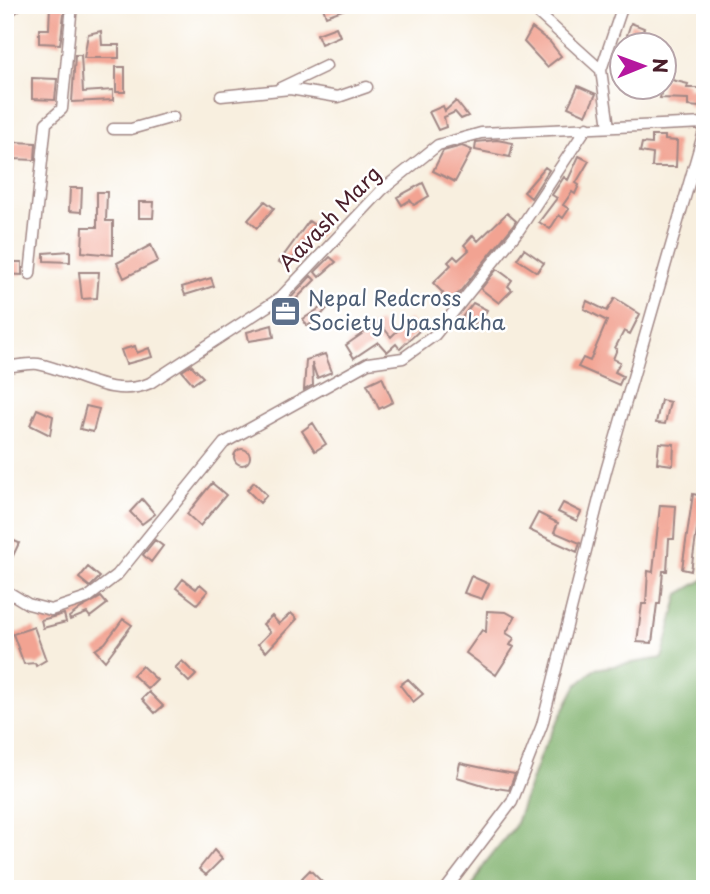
<svg xmlns="http://www.w3.org/2000/svg" width="710" height="894" font-family="'Playpen Sans',sans-serif">
<rect width="100%" height="100%" fill="#fff"/>
<filter id="ink" filterUnits="userSpaceOnUse"><feTurbulence type="fractalNoise" baseFrequency=".0143" numOctaves="2"/><feDisplacementMap in="SourceGraphic" scale="14" xChannelSelector="R" yChannelSelector="G"/><feConvolveMatrix kernelMatrix="1 2 1 2 8 2 1 2 1" color-interpolation-filters="sRGB"/></filter>
<filter id="wash" filterUnits="userSpaceOnUse"><feTurbulence type="fractalNoise" baseFrequency=".00686" numOctaves="4" result="noise"/><feDisplacementMap in="SourceGraphic" scale="28" xChannelSelector="R" yChannelSelector="G"/><feGaussianBlur stdDeviation="1.57" result="paint"/><feColorMatrix in="noise" values="0 0 0 0 0 0 0 0 0 0 0 0 0 0 0 0 0 1.4 0 .05"/><feComposite in="paint" operator="in"/></filter>
<g filter="url(#wash)">
<rect width="100%" height="100%" fill="#f8efdf"/>
<path fill="#7fb16c" stroke="#64684c" stroke-width="2" d="M705,579V889H553L546,884L543,889H471L485,863L515,826L541,753L576,686L595,669L662,658L679,594Z"/>
<g id="blocks">
<path fill="#f2a392" d="M50,5H65L61,38L60,44L39,43V29H49Z
M322,5H353V6L326,16Z
M631,23L644,28L640,39L627,35Z
M336,27L340,36L321,44L317,34Z
M532,28L550,42L561,56L547,67L524,42Z
M101,31L102,45H119V58H84L88,34Z
M75,55H81L83,92L113,90V100L72,102Z
M116,67H125V92H116Z
M32,78L57,79L55,100L32,99Z
M664,78L688,84L687,88H700V107L688,106V99L660,98Z
M578,86L596,94L586,115L568,107Z
M456,101L468,116L461,119L455,112L444,117L446,127L438,130L429,112L443,106L445,111Z
M652,136H665V140L677,141L676,167H652L653,154L640,152L642,143L652,144Z
M497,140L513,143L510,157L475,150L476,142Z
M15,142L36,143L35,160L13,159V163H5V145H15Z
M462,146L472,150L455,182L433,171L443,151Z
M579,156L589,161L576,183L579,185L575,194L572,192L563,205L569,209L563,218L559,215L550,229L539,222L557,198L552,195L564,177L568,180Z
M545,167L549,170L531,198L524,192Z
M423,183L429,196L414,205L410,200L402,205L397,197Z
M70,188H82L81,212L69,211Z
M97,192H107L106,221H113V255L82,252L83,227H97Z
M265,201L274,208L257,228L248,220Z
M139,202H154L153,218H139Z
M507,213L516,221L513,226L459,293L443,304L437,298L443,293L433,283L451,265L448,262L454,256L458,260L469,250L464,245L473,235L478,241Z
M309,221L323,232L317,239L311,234L287,267L279,262Z
M151,245L158,261L124,278L117,263Z
M524,249L544,263L537,272L517,259Z
M70,251V262L44,261V253Z
M330,257L336,262L319,277L315,272Z
M5,262H22V275L5,274Z
M497,269L512,280L508,286L512,290L499,303L481,289Z
M79,272H99L97,298L82,299Z
M311,276L315,280L291,304L288,301Z
M211,278L214,286L185,295L182,287Z
M615,298L640,314L630,334L624,331L615,348L617,349L613,359L620,362L615,372L623,376L619,385L578,367L583,358L590,361L607,321L584,309L587,301L607,311Z
M328,303L330,305L317,320L307,326L303,319Z
M473,303L487,310L481,321L478,319L471,329L460,320Z
M409,319L420,330L400,349L396,344L387,352L378,342L354,358L346,345L379,322L391,337Z
M272,325L274,337L249,341L247,332Z
M135,346L137,353L149,348L152,357L126,364L121,350Z
M325,354L332,372L317,378L312,363L313,385L304,390L306,360Z
M191,365L203,377L193,384L182,371Z
M382,377L393,402L379,409L367,384Z
M661,400L670,402L665,424L656,423Z
M86,406L99,409L93,432L80,429Z
M37,409L53,416L50,435L30,425Z
M313,423L326,444L315,451L302,431Z
M659,443L674,444L673,465L657,463Z
M234 457a8 8 0 1 1 16 0a8 8 0 1 1-16 0Z
M254,482L267,495L260,503L247,490Z
M212,483L226,495L200,526L187,514Z
M693,494L702,496L691,571L682,569Z
M142,499L155,514L142,524L130,512Z
M563,503L581,512L577,521L558,512Z
M660,505L676,506L674,539H669L667,571H663L660,604H657L652,643L637,642L642,604H646L648,571L653,572Z
M538,513L558,523L554,532L580,543L577,552L529,530Z
M5,537L19,543L12,558L5,555Z
M155,540L163,546L151,562L143,555Z
M88,567L100,577L90,587L79,578Z
M471,576L489,584L482,599L464,593Z
M183,579L196,589L200,584L208,591L197,604L176,588Z
M101,597L107,604L90,617L87,613L70,620L69,617L81,608Z
M487,611L506,612L515,617L506,633L514,638L510,645L514,647L496,675L466,653L482,630L486,632Z
M291,613L297,619L266,652L258,644L270,632L263,624L272,616L279,624Z
M64,614L66,622L43,628L41,620Z
M123,619L132,625L105,661L95,650L105,643Z
M34,627L46,660L36,666L35,663L24,664L13,634Z
M182,661L196,675L189,682L175,668Z
M142,666L157,680L148,689L133,675Z
M408,679L423,694L413,702L400,685Z
M149,692L163,706L155,713L142,699Z
M460,763L492,770L515,774L509,790L490,787L457,777Z
M214,850L222,859L206,875L199,869Z
M310,870L329,889H313L302,878Z"/>
</g>
</g>
<g filter="url(#ink)">
<use href="#blocks" fill-opacity="0" stroke="#a18785" stroke-width="2"/>
<g fill="none" stroke-linecap="round" stroke-linejoin="round">
<defs>
<path id="street" d="M529,5L601,70L609,127
M5,9H12L17,5
M601,70L623,5
M280,88L326,66
M221,96L290,89L338,97L367,87
M113,129H131L173,117
M30,274L46,123L62,109L72,5
M5,367C16,366 28,363 38,364C75,371 112,400 150,383L280,298L382,190L438,145L481,133L705,123
M5,590L28,604L51,610L87,598L117,575L224,443L368,363L403,358L435,335L519,230L587,127
M446,889L512,802L542,725L606,471L705,128"/>
</defs>
<use href="#street" stroke="#a18785" stroke-width="13"/>
<use href="#street" stroke="#fff" stroke-width="10"/>
</g>
</g>
<defs>
<symbol id="office-square" viewBox="-11 -11 22 22"><rect x="-9" y="-9" width="18" height="18" rx="4" fill="#5c6f8a" stroke="#fff"/><path d="M-6-3h4V-5.5h4V-3h4V5H-6ZM-1-4.5V-3h2v-1.5ZM-6 0V1H6V0Z" fill="#fff"/></symbol>
</defs>
<g fill-rule="evenodd">
<use href="#office-square" x="268" y="294" width="35" height="35"/>
</g>
<g text-anchor="middle" stroke-width="5" stroke-linejoin="round" paint-order="stroke">
<g font-size="21" fill="#4a1f2b" stroke="#fff">
<text transform="translate(330 219) rotate(-46)" y="7">Aavash Marg</text>
</g>
<g font-size="21" fill="#4e5e75" stroke="#fff" text-anchor="start">
<text x="308" y="306">Nepal Redcross<tspan x="308" dy="24">Society Upashakha</tspan></text>
</g>
</g>
<rect width="710" height="894" fill="none" stroke="#fff" stroke-width="28"/>
<g transform="translate(643 66) rotate(89)"><circle r="33" fill="#ffffff" stroke="#b7a5aa" stroke-width="2"/>
<path d="M0-5L12 26L0 18L-12 26Z" fill="#b5179e"/>
<text y="-10" font-size="19" font-weight="bold" text-anchor="middle" fill="#4a1f2b">N</text>
</g>
</svg>
